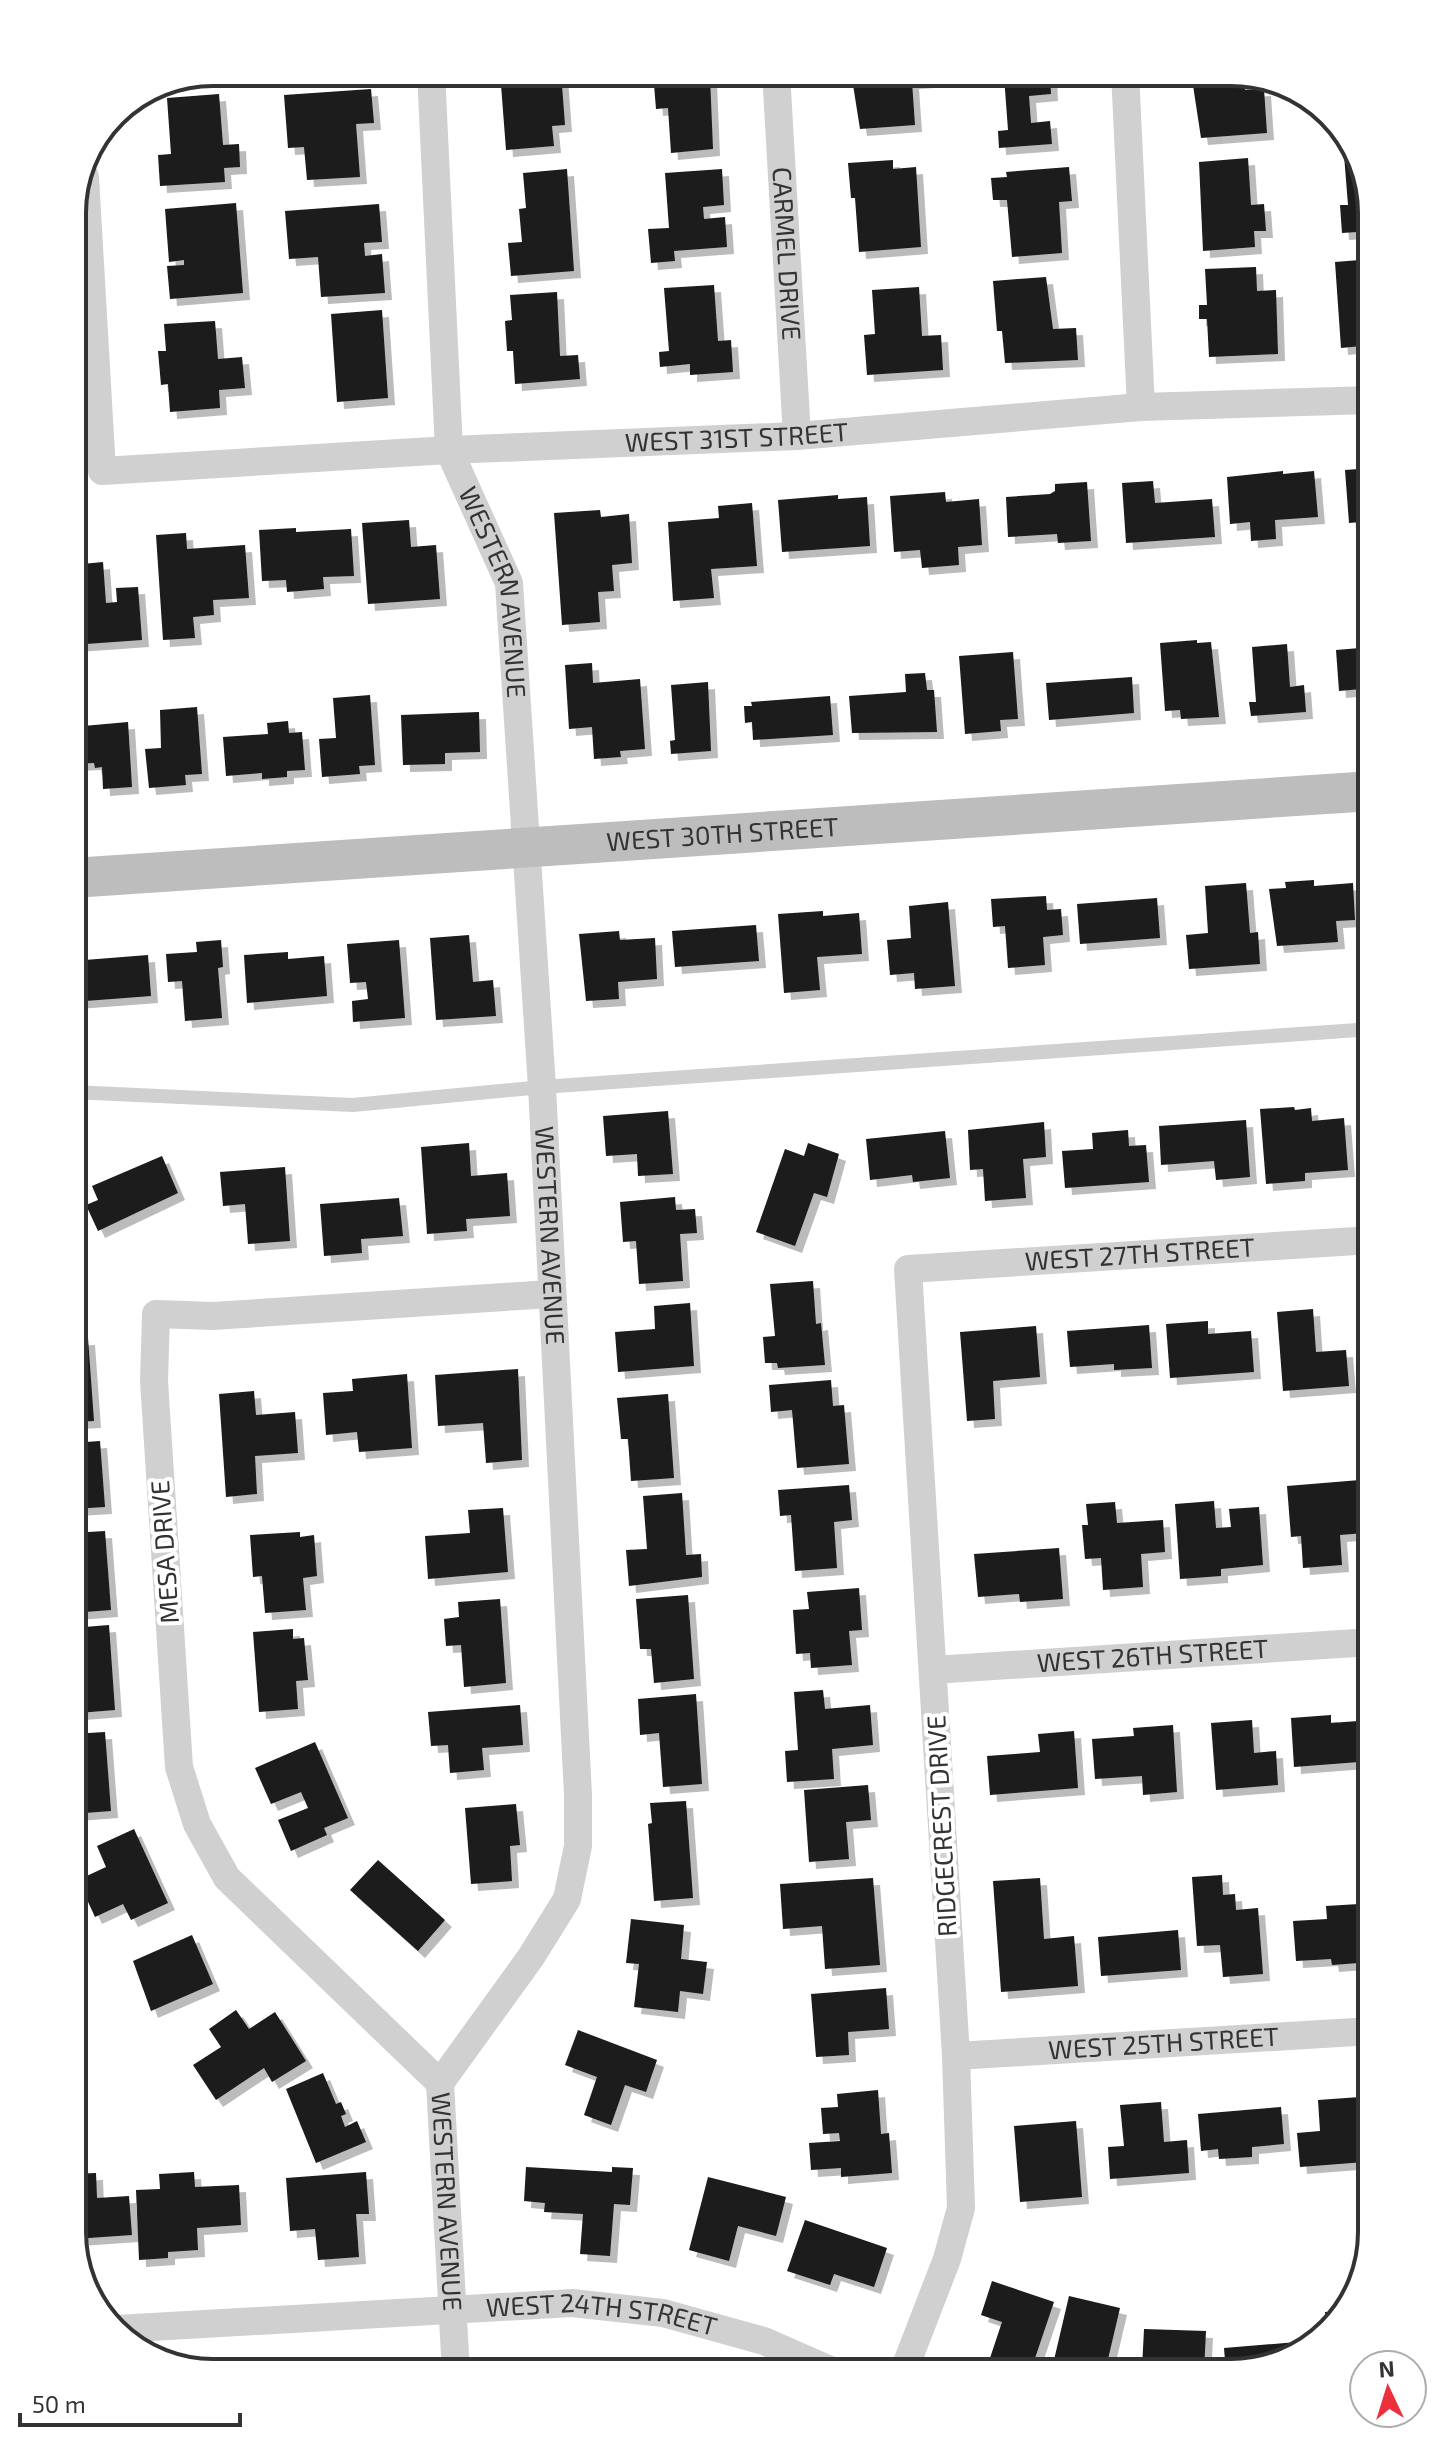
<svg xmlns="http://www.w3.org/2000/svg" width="1444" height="2445" font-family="'Exo 2',sans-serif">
<defs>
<filter id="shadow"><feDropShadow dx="7" dy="7" stdDeviation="0" flood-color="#0004"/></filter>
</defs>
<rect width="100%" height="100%" fill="#fff"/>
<path fill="#1a1a1a" filter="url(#shadow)" d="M500,72H561L565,125L552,126L554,146L506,150Z
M653,72H701V77H710L713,149L671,153L668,108L656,109Z
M851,72H928L929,81L912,82L915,125L860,129Z
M1029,72H1050L1051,94L1029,96L1031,123L1050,121L1052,144L999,148L998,131L1008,130L1004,76Z
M1191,72H1240L1244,74L1245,90L1264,89L1267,133L1201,138Z
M371,89L374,123L356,124L360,177L307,180L304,147L288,148L284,95Z
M219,94L223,145L239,144L240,167L224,168L225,182L160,186L158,155L171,154L167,98Z
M1343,142H1350L1358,151L1372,213V231L1342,233L1340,205H1348Z
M1248,158L1251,205L1264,204L1266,231H1254L1255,247L1203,251L1199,162Z
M893,160V169L916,167L921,247L859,252L855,198H851L848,163Z
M1069,167L1072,201L1059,202L1062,253L1012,257L1007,200H993L991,178L1007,177L1006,172Z
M567,169L574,271L511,276L508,243L522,242L519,209L526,208L523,173Z
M722,169L724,205L703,207L704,219L725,217L727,247L674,251L675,261L651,263L648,229L669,228L665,173Z
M236,203L243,293L170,299L167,266L184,265V260L169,262L165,209Z
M379,204L382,242L364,243L365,256L382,254L385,293L321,297L318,257L289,259L285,211Z
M1360,260V269L1372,268V345L1341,348L1335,262Z
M1256,267L1257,291L1276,290L1278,354L1209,357L1207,319H1199V305H1207L1205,269Z
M1046,277L1053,329L1076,328L1078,360L1005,363L1002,331H997L993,281Z
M714,285L718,341L731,340L733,372L690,375V364L660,367L659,352L669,351L664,288Z
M919,287L922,336L941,335L943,370L867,375L864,335L875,334L872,290Z
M557,292L560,356L578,355L580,379L515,384L513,351H507L505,321L512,320L510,295Z
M382,310L388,398L337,402L331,314Z
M215,321L218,359L242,357L245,388L219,390L220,408L170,412L168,384L161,385L158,351H166L164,324Z
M1372,468V521L1349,523L1345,470Z
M1283,471V474L1314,471L1318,517L1275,520L1276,539L1251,541L1250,522L1230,524L1227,477Z
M1153,481L1155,503L1212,499L1215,537L1126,543L1122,483Z
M1087,482L1091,541L1058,543L1057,534L1008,537L1006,497L1050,494L1055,491V484Z
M945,492L946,502L979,499L982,545L958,547L959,565L922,568L920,550L894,552L890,496Z
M838,495V499L867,497L870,546L782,552L778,500Z
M752,503L757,566L711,569L714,598L673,601L668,522L719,518L718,506Z
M600,510L601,517L629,514L632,563L612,565L614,591L598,592L600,622L562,625L554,513Z
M409,520L411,547L436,545L440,599L368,604L362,523Z
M296,528V532L351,529L354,576L323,577L324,589L287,592L286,580L262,581L259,530Z
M186,533L187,549L245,545L249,598L213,600L214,615L193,617L195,638L163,640L156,535Z
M103,562L106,603L117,602L116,588L138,587L142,640L72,645V565Z
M1197,640V643L1211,642L1219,717L1181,719L1180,710L1165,711L1160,643Z
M1287,644L1290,687L1304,685L1306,712L1251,716L1249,702H1256L1252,647Z
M1372,647V688L1339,691L1336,650Z
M1013,652L1018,719L1000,720L1001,731L965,734L959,656Z
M592,663L593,683L640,679L645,749L620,751L621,757L594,759L592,727L569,729L565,665Z
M925,673L927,690H934L937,732L852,733L849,696L906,692L905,674Z
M1132,677L1134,713L1049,720L1046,683Z
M708,682L711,751L671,754L670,741L675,740L671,685Z
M370,695L375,765L359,766L360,774L322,777L319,739L336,738L333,698Z
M830,696L833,735L753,740L752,722L745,723L744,706H752L751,702Z
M197,707L202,774L185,775L186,785L149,788L145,749L161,748L160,710Z
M479,712L480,752L445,753V764L403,765L401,715Z
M288,721L289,733L302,732L305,770L287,771V777L262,779V773L226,776L223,737L268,734L267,723Z
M128,722L132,787L103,789L102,767L95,768L94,763L72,764V727Z
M1314,880V886L1353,883L1355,920L1336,921L1338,942L1277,946L1269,889L1286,888L1285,882Z
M1246,883L1250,933L1258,932L1260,964L1189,969L1186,935L1208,933L1205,886Z
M1046,896L1047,910L1061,909L1063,935L1043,937L1045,965L1008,968L1005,926L993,927L991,899Z
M1157,898L1160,938L1080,944L1077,904Z
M948,902L955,986L915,989L914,973L890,975L887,940L911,938L909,906Z
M823,911V916L859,913L862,954L817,957L820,990L784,993L778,914Z
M756,925L759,961L675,967L672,931Z
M619,931L620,940L655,938L657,979L618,982L619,999L586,1001L579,934Z
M469,935L473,982L493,980L496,1016L436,1020L430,938Z
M221,940L223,967L218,968L222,1018L185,1021L182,981L168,982L166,954L197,952L196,942Z
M399,940L405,1018L353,1022L352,1001L368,999L366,982L350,983L347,944Z
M288,952V959L324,956L327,996L247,1003L244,955Z
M148,955L151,996L72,1002V961Z
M1294,1107L1295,1110L1311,1108L1312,1121L1344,1118L1348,1170L1305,1173V1181L1266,1184L1260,1109Z
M668,1111L673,1174L638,1176L637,1154L606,1156L603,1116Z
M1246,1120L1250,1177L1216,1180L1214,1161L1161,1165L1159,1126Z
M1044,1122L1046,1157L1023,1159L1026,1198L985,1201L983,1169L970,1170L968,1130Z
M1128,1130L1129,1146L1146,1145L1149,1182L1065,1188L1062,1151L1093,1149L1092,1133Z
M945,1131L950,1178L913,1182L912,1175L870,1180L866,1139Z
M469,1143L471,1176L507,1173L510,1216L466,1219L467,1231L427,1234L421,1147Z
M808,1143L839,1154L827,1197L814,1193L795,1246L756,1232L785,1149L804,1156Z
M162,1156L178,1193L98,1231L86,1205L98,1200L92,1186Z
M285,1167L290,1241L248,1244L245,1204L223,1206L220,1172Z
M675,1197L676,1210L695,1209L697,1233L680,1234L683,1281L639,1284L636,1241L623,1242L620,1202Z
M399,1198L403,1236L361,1239L362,1253L324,1256L320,1204Z
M813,1281L816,1324L821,1323L825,1365L778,1368L777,1363H765L763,1337L775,1336L770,1284Z
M690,1303L694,1366L618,1372L615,1332L655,1329L654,1306Z
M1313,1309L1316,1352L1346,1350L1349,1386L1283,1391L1277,1312Z
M1366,1314H1372V1351H1369Z
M1208,1321V1334L1251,1331L1254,1372L1170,1378L1166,1324Z
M1149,1325L1152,1368L1114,1370V1364L1070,1367L1067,1331Z
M1036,1326L1040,1377L993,1381L995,1419L967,1421L960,1332Z
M88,1338L94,1421L72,1422V1339Z
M518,1369L522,1460L486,1463L483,1423L438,1426L435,1375Z
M407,1374L412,1448L359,1452L357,1432L326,1435L323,1393L353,1391L352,1379Z
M831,1380L833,1406L844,1405L849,1464L797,1468L792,1410L771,1412L769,1385Z
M254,1391L256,1415L295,1412L298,1453L255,1456L257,1494L226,1497L219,1394Z
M668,1394L674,1478L631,1481L628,1439H621L617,1398Z
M100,1441L105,1507L72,1509V1448L87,1447L86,1442Z
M1360,1480L1364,1533L1340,1535L1342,1565L1303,1568L1301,1536L1291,1537L1287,1486Z
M849,1485L852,1520L834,1522L837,1568L795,1571L791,1515L780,1516L778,1490Z
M682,1493L686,1555L701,1554L702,1577L629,1586L626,1550L647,1549L643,1496Z
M1214,1501L1216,1528L1231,1527L1229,1509L1259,1507L1263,1565L1221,1569V1576L1180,1579L1175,1504Z
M1115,1502L1117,1523L1163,1520L1165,1552L1141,1554L1143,1587L1103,1590L1101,1558L1085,1559L1082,1525H1088L1086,1504Z
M503,1508L508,1572L428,1579L425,1536L470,1533L468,1510Z
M105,1531L111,1610L72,1613V1533Z
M300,1532V1537L314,1535L317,1576L303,1578L306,1610L265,1613L262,1576L253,1577L250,1535Z
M1059,1548L1063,1599L1020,1602L1019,1594L978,1597L974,1554Z
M859,1588L862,1630L849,1631L852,1665L811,1668L810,1653L796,1654L793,1610L809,1609L807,1592Z
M688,1595L694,1679L654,1683L651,1649H640L636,1599Z
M500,1599L506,1683L464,1687L461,1645L446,1646L444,1619L459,1617L458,1602Z
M109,1625L115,1710L78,1713L72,1628Z
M293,1629V1639L304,1638L308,1680L296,1681L298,1709L259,1712L253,1632Z
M823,1690L825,1709L870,1705L873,1745L832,1749L834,1779L787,1782L785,1751L798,1750L794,1692Z
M696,1694L702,1784L663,1787L659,1733L640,1735L638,1699Z
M520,1705L523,1745L482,1748L484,1770L450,1773L448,1745L431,1746L428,1712Z
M1331,1715V1723L1372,1720V1761L1294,1767L1291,1718Z
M1252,1720L1254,1753L1276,1751L1278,1785L1216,1790L1211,1723Z
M1173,1725L1177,1792L1143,1795L1142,1776L1095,1779L1092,1739L1134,1736L1133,1728Z
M1074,1731L1078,1788L990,1795L987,1756L1040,1752L1038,1734Z
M105,1732L111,1811L72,1814V1734Z
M315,1742L348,1818L324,1828L327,1835L291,1851L278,1820L308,1808L301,1792L271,1804L255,1768Z
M868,1785L871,1820L846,1822L849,1859L809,1862L804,1790Z
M686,1801L693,1898L654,1901L648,1824L652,1823L650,1803Z
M516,1804L520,1845L510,1846L512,1881L471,1884L465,1808Z
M134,1829L168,1903L131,1920L123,1904L95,1917L78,1880L106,1867L97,1846Z
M378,1860L445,1920L418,1951L350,1890Z
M1222,1875L1223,1895L1235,1894L1236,1910L1258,1908L1263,1974L1223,1977L1220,1945L1197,1946L1192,1877Z
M873,1878L880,1965L825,1969L822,1926L783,1929L780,1884Z
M1040,1878L1044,1939L1074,1936L1078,1986L1001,1992L993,1881Z
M1359,1904L1360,1917L1372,1916V1962L1332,1965L1331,1959L1296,1961L1293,1921L1327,1919L1326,1906Z
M631,1919L684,1925L681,1959L707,1962L703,1994L680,1991L678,2012L634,2007L639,1964L626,1963Z
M1178,1930L1181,1970L1101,1976L1098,1937Z
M192,1935L213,1984L151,2011L133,1961Z
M886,1988L889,2029L848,2032L849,2055L816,2057L811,1994Z
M236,2010L249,2029L275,2012L306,2061L272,2082L264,2068L216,2100L193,2065L221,2047L209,2029Z
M578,2030L657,2060L646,2092L625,2085L611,2125L584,2115L597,2077L565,2065Z
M323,2073L336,2104L341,2102L346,2114L341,2116L345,2127L357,2121L366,2142L316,2163L286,2089Z
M878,2090L881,2134L889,2133L892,2173L841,2177V2168L811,2170L809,2143L840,2141L839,2133L823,2134L821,2108L838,2107L837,2094Z
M1360,2097L1365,2162L1300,2167L1297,2133L1320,2131L1318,2100Z
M1161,2102L1164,2142L1187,2140L1189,2173L1110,2179L1108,2147L1124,2146L1120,2105Z
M1281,2107L1284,2144L1252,2147V2157L1219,2159L1218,2149L1201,2151L1198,2114Z
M1076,2121L1082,2197L1020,2202L1014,2126Z
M526,2167L612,2172V2167L633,2168L630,2205L614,2204L610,2256L580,2254L583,2214L544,2212L545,2203L524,2201Z
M194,2172L195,2187L239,2185L241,2225L197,2228L198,2250L168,2252V2258L139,2260L136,2190L160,2189L159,2174Z
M366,2172L369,2214H356L359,2257L318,2260L315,2229L290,2231L286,2178Z
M96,2173L97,2198L129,2196L132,2235L74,2239L72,2174Z
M708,2177L786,2197L776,2236L738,2226L729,2261L689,2250Z
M805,2220L887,2248L874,2287L834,2274L830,2285L787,2271Z
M992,2281L1054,2302L1030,2373L989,2361L1002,2322L981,2315Z
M1069,2296L1120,2308L1105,2372L1054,2360Z
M1347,2311L1327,2329L1325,2312Z
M1144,2329L1206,2331L1204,2371L1142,2369Z
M1297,2342L1298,2354L1293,2359L1226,2373L1224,2348Z
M582,2368L613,2371V2373H582Z"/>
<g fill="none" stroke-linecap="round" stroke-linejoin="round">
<path stroke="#d0d0d0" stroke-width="14" d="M72,1092L353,1105L542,1087L1372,1029"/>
<g stroke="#d0d0d0" stroke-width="28">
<path id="s1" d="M431,72L449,450L509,583L542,1087L578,1795V1846L567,1899L531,1957L440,2083L456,2373"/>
<path id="s2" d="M776,72L797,436"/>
<path d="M1125,72L1141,407"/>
<path id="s3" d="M85,177L102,471L449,450L797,436L1141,407L1372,400"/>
<path id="s4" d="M933,1670L1372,1642"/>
<path id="s5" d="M956,2056L1372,2031"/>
<path d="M440,2083L227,1878L197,1824L179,1767L154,1381L156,1314L213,1316L550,1294"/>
<path id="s6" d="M117,2329L572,2303L663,2313L764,2341L837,2373"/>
<path id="s7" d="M903,2373L947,2259L961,2208L956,2056L908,1269L1372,1240"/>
</g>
<path stroke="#bdbdbd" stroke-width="40" id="s8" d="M72,878L1372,791"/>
</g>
<g text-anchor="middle" stroke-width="8" stroke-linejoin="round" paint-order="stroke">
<g font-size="26" fill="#333" stroke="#fff">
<text dy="9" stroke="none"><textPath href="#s2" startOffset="182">CARMEL DRIVE</textPath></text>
<text dy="9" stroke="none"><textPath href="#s3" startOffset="930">WEST 31ST STREET</textPath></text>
<text dy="9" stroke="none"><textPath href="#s1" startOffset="530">WESTERN AVENUE</textPath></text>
<text dy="9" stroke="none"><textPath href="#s8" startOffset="652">WEST 30TH STREET</textPath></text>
<text dy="9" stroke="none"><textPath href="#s1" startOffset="1178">WESTERN AVENUE</textPath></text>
<text dy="9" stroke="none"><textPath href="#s7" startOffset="1348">WEST 27TH STREET</textPath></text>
<text transform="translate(165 1552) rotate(-94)" y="9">MESA DRIVE</text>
<text dy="9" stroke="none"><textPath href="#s4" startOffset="220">WEST 26TH STREET</textPath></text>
<text transform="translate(942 1826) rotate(-93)" y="9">RIDGECREST DRIVE</text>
<text dy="9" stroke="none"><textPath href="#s5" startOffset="208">WEST 25TH STREET</textPath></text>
<text dy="9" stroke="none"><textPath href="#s1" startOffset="2186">WESTERN AVENUE</textPath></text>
<text dy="9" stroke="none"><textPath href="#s6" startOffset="486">WEST 24TH STREET</textPath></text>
</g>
</g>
<path d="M0 0H1444V2445H0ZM213 86H1231A127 127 0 0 1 1358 213V2232A127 127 0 0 1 1231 2359H213A127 127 0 0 1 86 2232V213A127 127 0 0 1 213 86Z" fill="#fff" fill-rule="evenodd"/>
<path fill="none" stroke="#333" stroke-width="4" d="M213 86H1231A127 127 0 0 1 1358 213V2232A127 127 0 0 1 1231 2359H213A127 127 0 0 1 86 2232V213A127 127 0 0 1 213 86Z"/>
<g transform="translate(1388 2389) rotate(356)"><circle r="38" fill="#ffffff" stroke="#adadad" stroke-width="2"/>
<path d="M0-6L14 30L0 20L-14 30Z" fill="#ee303d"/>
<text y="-12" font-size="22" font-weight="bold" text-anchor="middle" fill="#333333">N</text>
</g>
<path d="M20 2413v12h220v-12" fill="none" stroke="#333333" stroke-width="4"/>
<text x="32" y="2413" font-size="24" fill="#333333" stroke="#ffffff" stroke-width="6" paint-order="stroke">50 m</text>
</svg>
